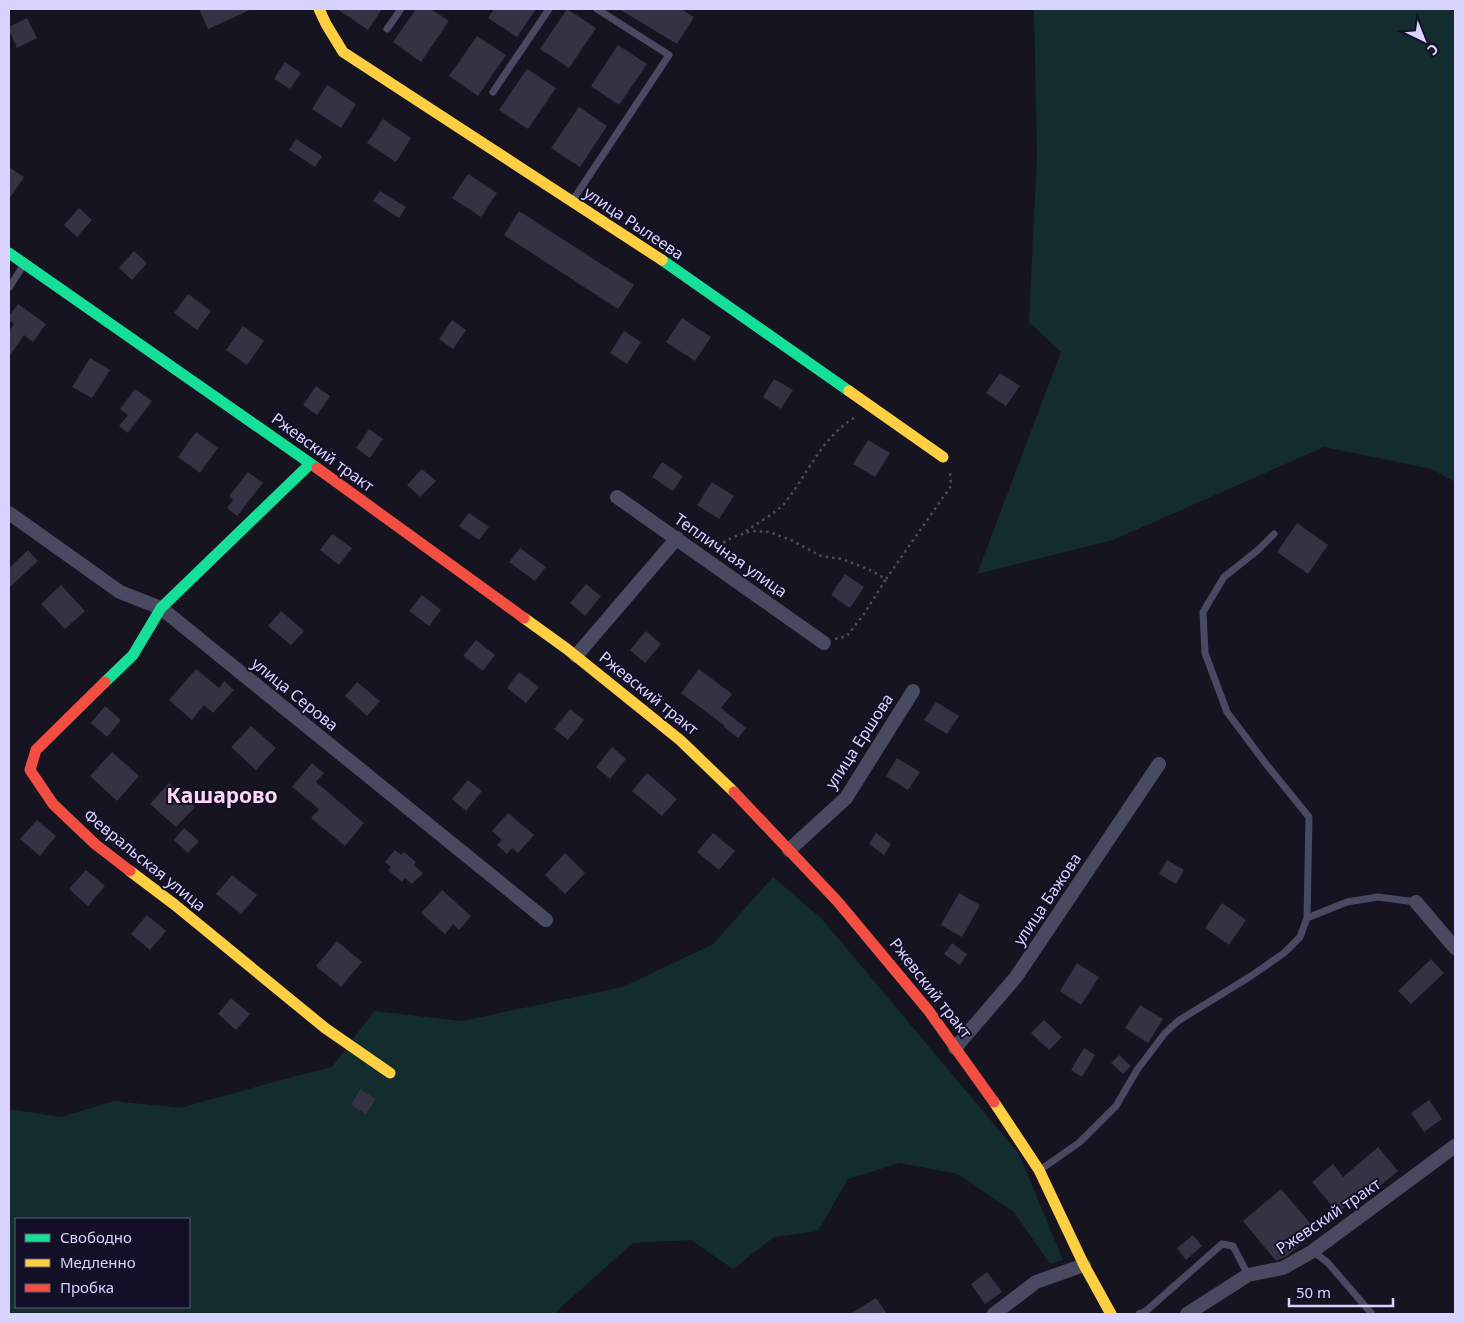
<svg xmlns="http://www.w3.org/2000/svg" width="1464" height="1323" font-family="'Noto Sans',sans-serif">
<rect width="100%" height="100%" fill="#161421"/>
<path fill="#132c2d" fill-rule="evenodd" d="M1034,9H1455V482L1432,469L1324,447L1113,540L977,574L1061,352L1029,322L1037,155Z
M773,877L821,918L1019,1154L1063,1260L1050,1264L1014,1212L958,1174L900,1163L848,1179L818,1231L774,1237L733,1269L691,1240L633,1243L559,1309L556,1314H9V1109L61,1117L114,1101L180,1108L270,1083L332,1067L374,1011L462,1021L623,987L713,944ZM16,1219H189V1307H16Z"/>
<path fill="#343243" d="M199,9H252L208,29Z
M337,9H382L368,30Z
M416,9H431L449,21L421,62L393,42Z
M494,9H536L517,37L488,18Z
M567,9L596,28L569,68L540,49Z
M619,9H681L694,17L677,44Z
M27,18L37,38L17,48L9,30V27Z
M477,36L506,55L478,96L449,76Z
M618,45L647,64L619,105L591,86Z
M285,62L301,73L290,89L274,79Z
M527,69L556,88L528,129L499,110Z
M327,85L356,104L341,128L312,109Z
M579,107L607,126L580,167L551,148Z
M383,119L411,138L396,162L367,143Z
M296,139L322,156L315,167L289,150Z
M9,167L24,177L9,199Z
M468,174L497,193L481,217L452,198Z
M380,191L406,207L399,218L373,201Z
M79,208L92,220L77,237L64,225Z
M519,211L634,285L618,309L504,235Z
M134,251L147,263L132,280L119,268Z
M188,294L211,311L197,330L174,313Z
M18,304L46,324L33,342L24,335L9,357V331L14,324L9,320V316Z
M682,318L711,337L695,361L666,342Z
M452,320L466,330L453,349L439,339Z
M243,326L264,341L247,365L226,350Z
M624,331L641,342L627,364L610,353Z
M90,358L110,370L92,398L72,387Z
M1000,373L1020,386L1006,406L986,393Z
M774,379L793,390L781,409L763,397Z
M316,386L330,396L317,415L303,405Z
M135,389L152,401L128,433L119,426L128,415L120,409Z
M369,429L383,439L370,458L356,448Z
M196,432L218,448L200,473L178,457Z
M868,440L890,453L875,477L853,464Z
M662,462L683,476L673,491L652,477Z
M422,469L436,481L420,497L407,485Z
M248,472L263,483L237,516L227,508L233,500L229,496Z
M712,482L734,496L719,519L697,505Z
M469,513L489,527L479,540L459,526Z
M1297,523L1328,545L1308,574L1277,552Z
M332,534L352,548L339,565L320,550Z
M520,548L546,567L535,581L509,562Z
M28,550L38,561L9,588V568Z
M845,574L864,587L850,608L831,595Z
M586,584L601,596L585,616L570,603Z
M61,585L85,611L65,629L41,604Z
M422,595L441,610L429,626L409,611Z
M281,611L304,631L291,645L268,626Z
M646,631L661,644L645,663L630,650Z
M476,640L495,655L483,671L463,656Z
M196,669L219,688L224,681L234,690L213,713L204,705L192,720L169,700Z
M699,669L732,694L721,708L746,728L738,738L724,727L725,726L681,693Z
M519,672L539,687L526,703L507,688Z
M357,682L380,701L367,716L345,696Z
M936,702L959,716L947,734L924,720Z
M105,706L121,720L107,737L91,723Z
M570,709L584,720L568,740L554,729Z
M251,726L276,748L256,770L231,747Z
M612,747L626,759L610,779L596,767Z
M112,752L139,776L117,801L90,776Z
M897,758L920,772L908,790L886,776Z
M312,763L324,773L316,782L364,823L345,846L311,818L319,809L292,787Z
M647,773L677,799L662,816L632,791Z
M468,780L482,791L466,811L452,799Z
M169,783L195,807L176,827L150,804Z
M508,813L534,835L518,853L512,848L507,854L497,845L502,840L492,831Z
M37,820L56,836L40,856L20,839Z
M184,828L199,841L188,853L174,840Z
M713,833L735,851L719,870L697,852Z
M876,833L891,844L884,855L869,844Z
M395,850L401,855L404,852L416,862L414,865L423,873L412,884L405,878L402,882L388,870L391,867L385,862Z
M565,853L585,873L565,894L545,875Z
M1167,860L1184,870L1176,884L1159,874Z
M86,870L105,886L88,906L69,889Z
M232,875L257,895L241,914L216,894Z
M442,890L471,916L459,930L453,924L445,934L421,913Z
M959,893L980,905L962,937L941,925Z
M1222,903L1246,920L1229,945L1205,928Z
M147,915L166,931L150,950L131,934Z
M337,941L362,962L341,987L316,966Z
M952,943L967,954L960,965L944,954Z
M1431,959L1444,973L1411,1004L1398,991Z
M1077,963L1099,977L1081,1005L1060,991Z
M231,998L250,1014L236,1030L218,1014Z
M1140,1005L1163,1019L1148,1043L1125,1028Z
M1044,1020L1062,1037L1049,1050L1031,1033Z
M1084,1048L1095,1055L1082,1077L1071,1070Z
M1119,1055L1131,1066L1123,1074L1111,1063Z
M360,1089L376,1099L366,1114L351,1105Z
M1429,1100L1442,1119L1424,1132L1411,1113Z
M1378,1147L1398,1171L1375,1190L1371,1185L1338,1213L1312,1182L1333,1164L1343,1177Z
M1281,1189L1317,1231L1287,1256L1276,1261L1243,1221Z
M1193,1235L1202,1246L1186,1260L1177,1248Z
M987,1272L1002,1292L985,1304L971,1284Z
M876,1298L887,1314H850Z"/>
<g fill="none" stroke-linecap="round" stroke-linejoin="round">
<path stroke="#44505f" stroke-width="2.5" stroke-dasharray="2.5 4" stroke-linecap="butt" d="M746,531C756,524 777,512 784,504C808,474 822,436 857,416
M711,547L719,545L733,537L752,531L770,532L793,541L821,556L842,559L868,569L886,579L951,486L950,471
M835,639L847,636L864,614L886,579"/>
<path stroke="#4a4962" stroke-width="7" d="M387,29L401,9
M493,92L549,9
M573,200L669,55L597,9
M9,288L24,264
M1307,918L1347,902L1378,897L1416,902
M1040,1170L1080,1142L1116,1106L1137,1070L1165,1033L1178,1021L1251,976L1284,953L1300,937L1307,918L1309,817L1266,764L1227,712L1205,653L1203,612L1224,577L1258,550L1274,534
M1313,1251L1328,1263L1372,1314
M1139,1314L1146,1311L1222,1244L1233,1246L1248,1275"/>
<path stroke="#4a4962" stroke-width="14" d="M617,497L824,643
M9,513L120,592L161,608L546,920
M576,656L677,538
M789,850L846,798L913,691
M1416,902L1455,948
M955,1048L1016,977L1159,764
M994,1314L1036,1282L1084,1265
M1187,1314L1248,1275L1283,1268L1313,1251L1455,1146"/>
<path stroke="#16e098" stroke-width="11" d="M9,253L317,468
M662,260L849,391
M105,682L133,655L161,608L310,464"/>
<path stroke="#ffcf43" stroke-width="11" d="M319,9L326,24L343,52L662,260
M849,391L943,457
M524,618L567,649L680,740L734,792
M130,871L175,905L325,1028L390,1073
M994,1102L1039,1170L1084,1265L1111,1314"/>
<path stroke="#f24e42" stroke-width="11" d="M317,468L524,618
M105,682L36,750L30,770L53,804L95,844L130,871
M734,792L838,902L928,1010L994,1102"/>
</g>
<g text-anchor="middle" stroke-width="4" stroke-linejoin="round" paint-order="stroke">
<g font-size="16" fill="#d9d4ff" stroke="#130f26">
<text transform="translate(634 223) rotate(34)" y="6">улица Рылеева</text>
<text transform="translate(323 452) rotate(36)" y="6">Ржевский тракт</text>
<text transform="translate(731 555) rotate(35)" y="6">Тепличная улица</text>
<text transform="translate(649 693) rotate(39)" y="6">Ржевский тракт</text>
<text transform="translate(295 694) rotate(39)" y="6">улица Серова</text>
<text transform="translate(859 741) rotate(-57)" y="6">улица Ершова</text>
<text transform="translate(145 860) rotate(39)" y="6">Февральская улица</text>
<text transform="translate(1047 899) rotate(-56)" y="6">улица Бажова</text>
<text transform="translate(931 988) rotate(52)" y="6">Ржевский тракт</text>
<text transform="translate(1328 1216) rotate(-34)" y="6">Ржевский тракт</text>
</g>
<g font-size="21" font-weight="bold" fill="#ffd6f0" stroke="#130f26">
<text x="222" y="803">Кашарово</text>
</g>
</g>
<rect width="1464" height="1323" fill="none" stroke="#d9d4ff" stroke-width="20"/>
<rect x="15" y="1218" width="175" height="90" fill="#130f26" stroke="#625e7d"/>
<rect x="25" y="1234" width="25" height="8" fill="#16e098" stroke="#625e7d"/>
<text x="60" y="1243" font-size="15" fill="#d9d4ff">Свободно</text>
<rect x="25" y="1259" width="25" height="8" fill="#ffcf43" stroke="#625e7d"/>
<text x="60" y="1268" font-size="15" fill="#d9d4ff">Медленно</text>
<rect x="25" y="1284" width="25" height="8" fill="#f24e42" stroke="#625e7d"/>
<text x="60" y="1293" font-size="15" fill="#d9d4ff">Пробка</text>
<g transform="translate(1424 40) rotate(137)" stroke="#130f26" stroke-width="4" paint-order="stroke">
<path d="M0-4L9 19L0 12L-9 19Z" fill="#d9d4ff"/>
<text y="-8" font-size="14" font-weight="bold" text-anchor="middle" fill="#d9d4ff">С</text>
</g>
<path d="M1289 1298v8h104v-8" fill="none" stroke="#d9d4ff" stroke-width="2.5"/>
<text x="1296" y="1298" font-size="15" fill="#d9d4ff" stroke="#130f26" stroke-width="4" paint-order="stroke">50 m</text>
</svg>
